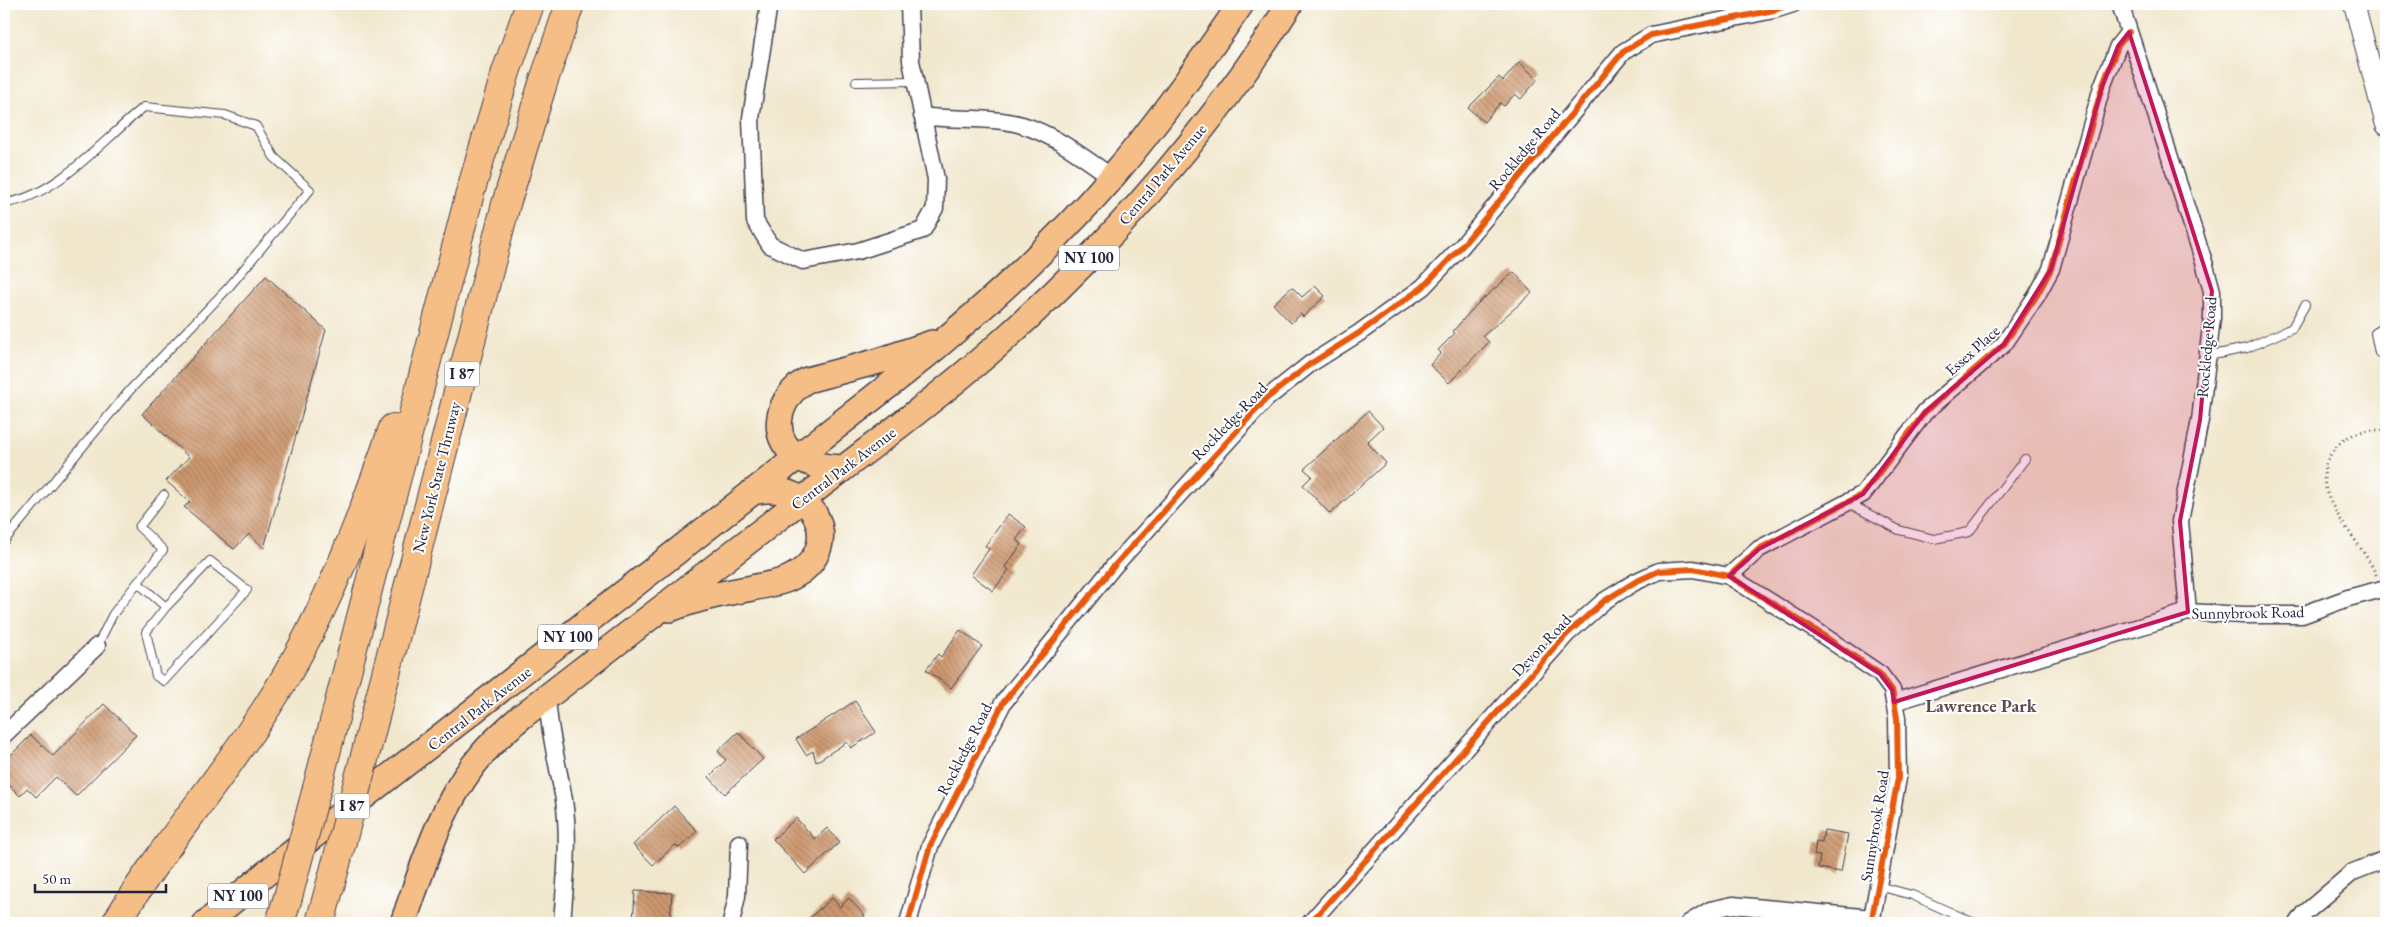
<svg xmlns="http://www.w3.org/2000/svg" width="2390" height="927" font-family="'EB Garamond',serif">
<defs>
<pattern id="building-back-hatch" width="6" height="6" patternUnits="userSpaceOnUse" patternTransform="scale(1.25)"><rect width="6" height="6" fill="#cd986f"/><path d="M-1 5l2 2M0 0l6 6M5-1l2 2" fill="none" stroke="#a67c5c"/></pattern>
</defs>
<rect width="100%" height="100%" fill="#fff"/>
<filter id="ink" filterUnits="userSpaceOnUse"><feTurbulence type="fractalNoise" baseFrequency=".02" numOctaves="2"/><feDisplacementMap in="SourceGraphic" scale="10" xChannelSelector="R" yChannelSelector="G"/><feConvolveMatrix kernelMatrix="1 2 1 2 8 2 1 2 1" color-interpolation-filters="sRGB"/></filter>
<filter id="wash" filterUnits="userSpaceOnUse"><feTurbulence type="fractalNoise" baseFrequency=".0096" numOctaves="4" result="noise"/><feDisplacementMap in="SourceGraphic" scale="20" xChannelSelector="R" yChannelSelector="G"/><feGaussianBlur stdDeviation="1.12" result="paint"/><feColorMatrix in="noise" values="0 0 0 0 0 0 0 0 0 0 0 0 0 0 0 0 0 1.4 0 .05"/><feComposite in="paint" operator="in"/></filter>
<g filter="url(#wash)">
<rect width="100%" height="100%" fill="#f1e7cd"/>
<g id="blocks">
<path fill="url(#building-back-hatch)" d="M1519,62L1538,79L1521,99L1515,94L1504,106L1500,103L1484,122L1468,108L1499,77L1503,81Z
M1514,272L1532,293L1483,336L1489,342L1449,383L1430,365L1441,353L1438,350L1455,333L1453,331L1478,303Z
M266,276L326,330L264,548L249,534L234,549L184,507L190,502L166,481L189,457L142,414Z
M1315,286L1325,296L1303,317L1301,314L1291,323L1273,304L1292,287L1302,297Z
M1368,411L1383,427L1367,442L1386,463L1330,514L1303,485L1312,476L1304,469Z
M1008,514L1026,527L1016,540L1022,544L1005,567L1009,570L993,591L971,575L989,549L985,546Z
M960,630L982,646L951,688L926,670L938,654L941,657Z
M855,701L876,732L851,748L847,742L816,762L813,751L806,755L796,739Z
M104,704L136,735L76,796L56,777L36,797L27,788L20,796L4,780V762L31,735L53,756Z
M738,732L763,759L725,794L709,777L726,760L718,751Z
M674,806L697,831L679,848L675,845L653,865L633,845Z
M796,818L815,839L827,828L840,842L805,874L773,839Z
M1824,830L1848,834L1841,872L1818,868L1820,856L1814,855L1816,841L1822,842Z
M635,891L672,893L670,923H633Z
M832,898L840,907L849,898L865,916L857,923H804Z"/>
</g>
</g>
<g filter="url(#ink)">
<use href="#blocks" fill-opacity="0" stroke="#414051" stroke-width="1"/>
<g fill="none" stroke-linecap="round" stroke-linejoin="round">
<defs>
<path id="service" d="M856,82L915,81
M4,203C55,198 104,139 144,107L225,115L256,126L274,157L310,190L228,288L130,390L4,541
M2386,326L2375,333L2379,353L2386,355
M2208,356L2247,348L2292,328L2305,305
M1848,503L1899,530L1934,539L1969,532L2025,459
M138,583L166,607L146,632L156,676L164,681L247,590L210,561L166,607
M97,646L113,614L163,550L139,527L164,495
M1878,886L1912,895L1974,923"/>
<path id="minor" d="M769,4L751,118L755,221L770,245L803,261L858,251L923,230L935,208L936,179L911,61L909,4
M2120,4L2204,262L2212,291V318L2200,420L2180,521L2188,612
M922,116C955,121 990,116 1022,125C1055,135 1084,158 1112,177
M1729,576L1759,549L1863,494L1925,412L2004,344L2037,295L2051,269L2102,87L2118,46L2129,32
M547,697C549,733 558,765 564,800C570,840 565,883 562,923
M1894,702L2188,612L2243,615H2302L2348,598L2386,588
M4,735L97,646
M731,923L737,896L739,843
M908,923L930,846L1003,703L1114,566L1266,399L1310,364L1359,333L1423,287L1462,246L1623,52L1651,35L1774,10L1793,4
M1310,923L1567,634L1604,601L1635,582L1659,571L1693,569L1729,576L1815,630L1880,674L1892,690L1897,718L1898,778L1871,923
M1689,923L1710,910L1733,905L1872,918
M2298,923L2305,913L2353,872L2386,859"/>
<path id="tertiary" d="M2354,4L2386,125"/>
<path id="primary" d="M843,468C827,468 811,465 798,457C766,437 779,395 807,380L879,361L932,343
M670,609C697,598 725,593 752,588C764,585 778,584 790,578C847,551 818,477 752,492
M206,923L270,870L906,372C979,313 1050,249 1112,177C1159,122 1200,63 1241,4
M403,923C423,867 441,803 480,757C492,742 507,729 521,717C605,652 689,587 773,522C848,464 926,408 998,345C1110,245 1210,131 1290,4"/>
<path id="motorway" d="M367,748L506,204L543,83L570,4
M317,788L470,193L506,72L530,4
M116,923C164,843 227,773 276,693C327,610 361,520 393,428
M280,923L288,897
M320,923L336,864"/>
</defs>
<use href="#service" stroke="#414051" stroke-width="10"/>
<use href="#minor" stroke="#414051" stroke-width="19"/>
<use href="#tertiary" stroke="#414051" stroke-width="22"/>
<use href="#primary" stroke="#414051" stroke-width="28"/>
<use href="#motorway" stroke="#414051" stroke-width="30"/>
<path stroke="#414051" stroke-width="3" stroke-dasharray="1 4" stroke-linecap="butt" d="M2376,575C2361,535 2294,487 2340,443C2352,432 2370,428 2386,431"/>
<use href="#service" stroke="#fff" stroke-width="8"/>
<use href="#minor" stroke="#fff" stroke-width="16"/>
<use href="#tertiary" stroke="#fff" stroke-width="20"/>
<use href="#primary" stroke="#f6be87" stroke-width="25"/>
<use href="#motorway" stroke="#f6be87" stroke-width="28"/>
<defs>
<path id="motorway-bridge" d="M336,864L367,748
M288,897L317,788"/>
</defs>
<use href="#motorway-bridge" stroke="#414051" stroke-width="30" stroke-linecap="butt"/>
<use href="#motorway-bridge" stroke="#f6be87" stroke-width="28"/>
<defs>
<path id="cycleway" d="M1729,576L1759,549L1863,494L1925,412L2004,344L2037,295L2051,269L2102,87L2118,46L2129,32
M908,923L930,846L1003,703L1114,566L1266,399L1310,364L1359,333L1423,287L1462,246L1623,52L1651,35L1774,10L1793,4
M1310,923L1567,634L1604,601L1635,582L1659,571L1693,569L1729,576L1815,630L1880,674L1892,690L1897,718L1898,778L1871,923"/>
</defs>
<use href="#cycleway" stroke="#fff" stroke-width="9"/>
<use href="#cycleway" stroke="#e8590c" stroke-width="6"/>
</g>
</g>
<path fill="#c2185b" fill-opacity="0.2" stroke="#c2185b" stroke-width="4" stroke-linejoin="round" d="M2129,32L2212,291L2200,420L2180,521L2188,612L1894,702L1892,690L1880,674L1729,576L1759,549L1863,494L1925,412L2004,344L2051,269L2102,87L2118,46Z"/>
<g text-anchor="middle" stroke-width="4" stroke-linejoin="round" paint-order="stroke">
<g fill="#fff" stroke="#646476" stroke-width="1">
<rect x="1059" y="245.5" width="60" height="25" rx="4"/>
<rect x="444.5" y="361.5" width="35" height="25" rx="4"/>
<rect x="538" y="624.5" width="60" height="25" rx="4"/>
<rect x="334.5" y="793.5" width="35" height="25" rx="4"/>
<rect x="208" y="883.5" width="60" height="25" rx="4"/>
</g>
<g font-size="15" font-weight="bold" fill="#22223b">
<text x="1089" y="263">NY 100</text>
<text x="462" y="379">I 87</text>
<text x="568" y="642">NY 100</text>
<text x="352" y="811">I 87</text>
<text x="238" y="901">NY 100</text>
</g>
<g font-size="16" fill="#22223b" stroke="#fff">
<text transform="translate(1524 149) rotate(-50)" y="6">Rockledge Road</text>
<text transform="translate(1162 174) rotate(-50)" y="6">Central Park Avenue</text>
<text transform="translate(2206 347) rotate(-85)" y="6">Rockledge Road</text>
<text transform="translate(1972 350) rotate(-42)" y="6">Essex Place</text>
<text transform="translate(1229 421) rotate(-46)" y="6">Rockledge Road</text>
<text transform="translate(843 468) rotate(-37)" y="6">Central Park Avenue</text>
<text transform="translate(436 477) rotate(-76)" y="6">New York State Thruway</text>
<text transform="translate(2248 612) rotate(-1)" y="6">Sunnybrook Road</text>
<text transform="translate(1541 645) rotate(-47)" y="6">Devon Road</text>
<text transform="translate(479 708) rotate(-38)" y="6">Central Park Avenue</text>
<text transform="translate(964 749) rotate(-63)" y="6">Rockledge Road</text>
<text transform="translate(1874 826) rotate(-81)" y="6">Sunnybrook Road</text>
</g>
<g font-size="18" font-weight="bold" fill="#5e4b4d" stroke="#fff">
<text x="1981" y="712">Lawrence Park</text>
</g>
</g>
<rect width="2390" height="927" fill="none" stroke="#fff" stroke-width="20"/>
<path d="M35 884v8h131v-8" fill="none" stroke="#22223b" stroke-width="2.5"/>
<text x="42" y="884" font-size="15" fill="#22223b" stroke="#ffffff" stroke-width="4" paint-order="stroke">50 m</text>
</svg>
